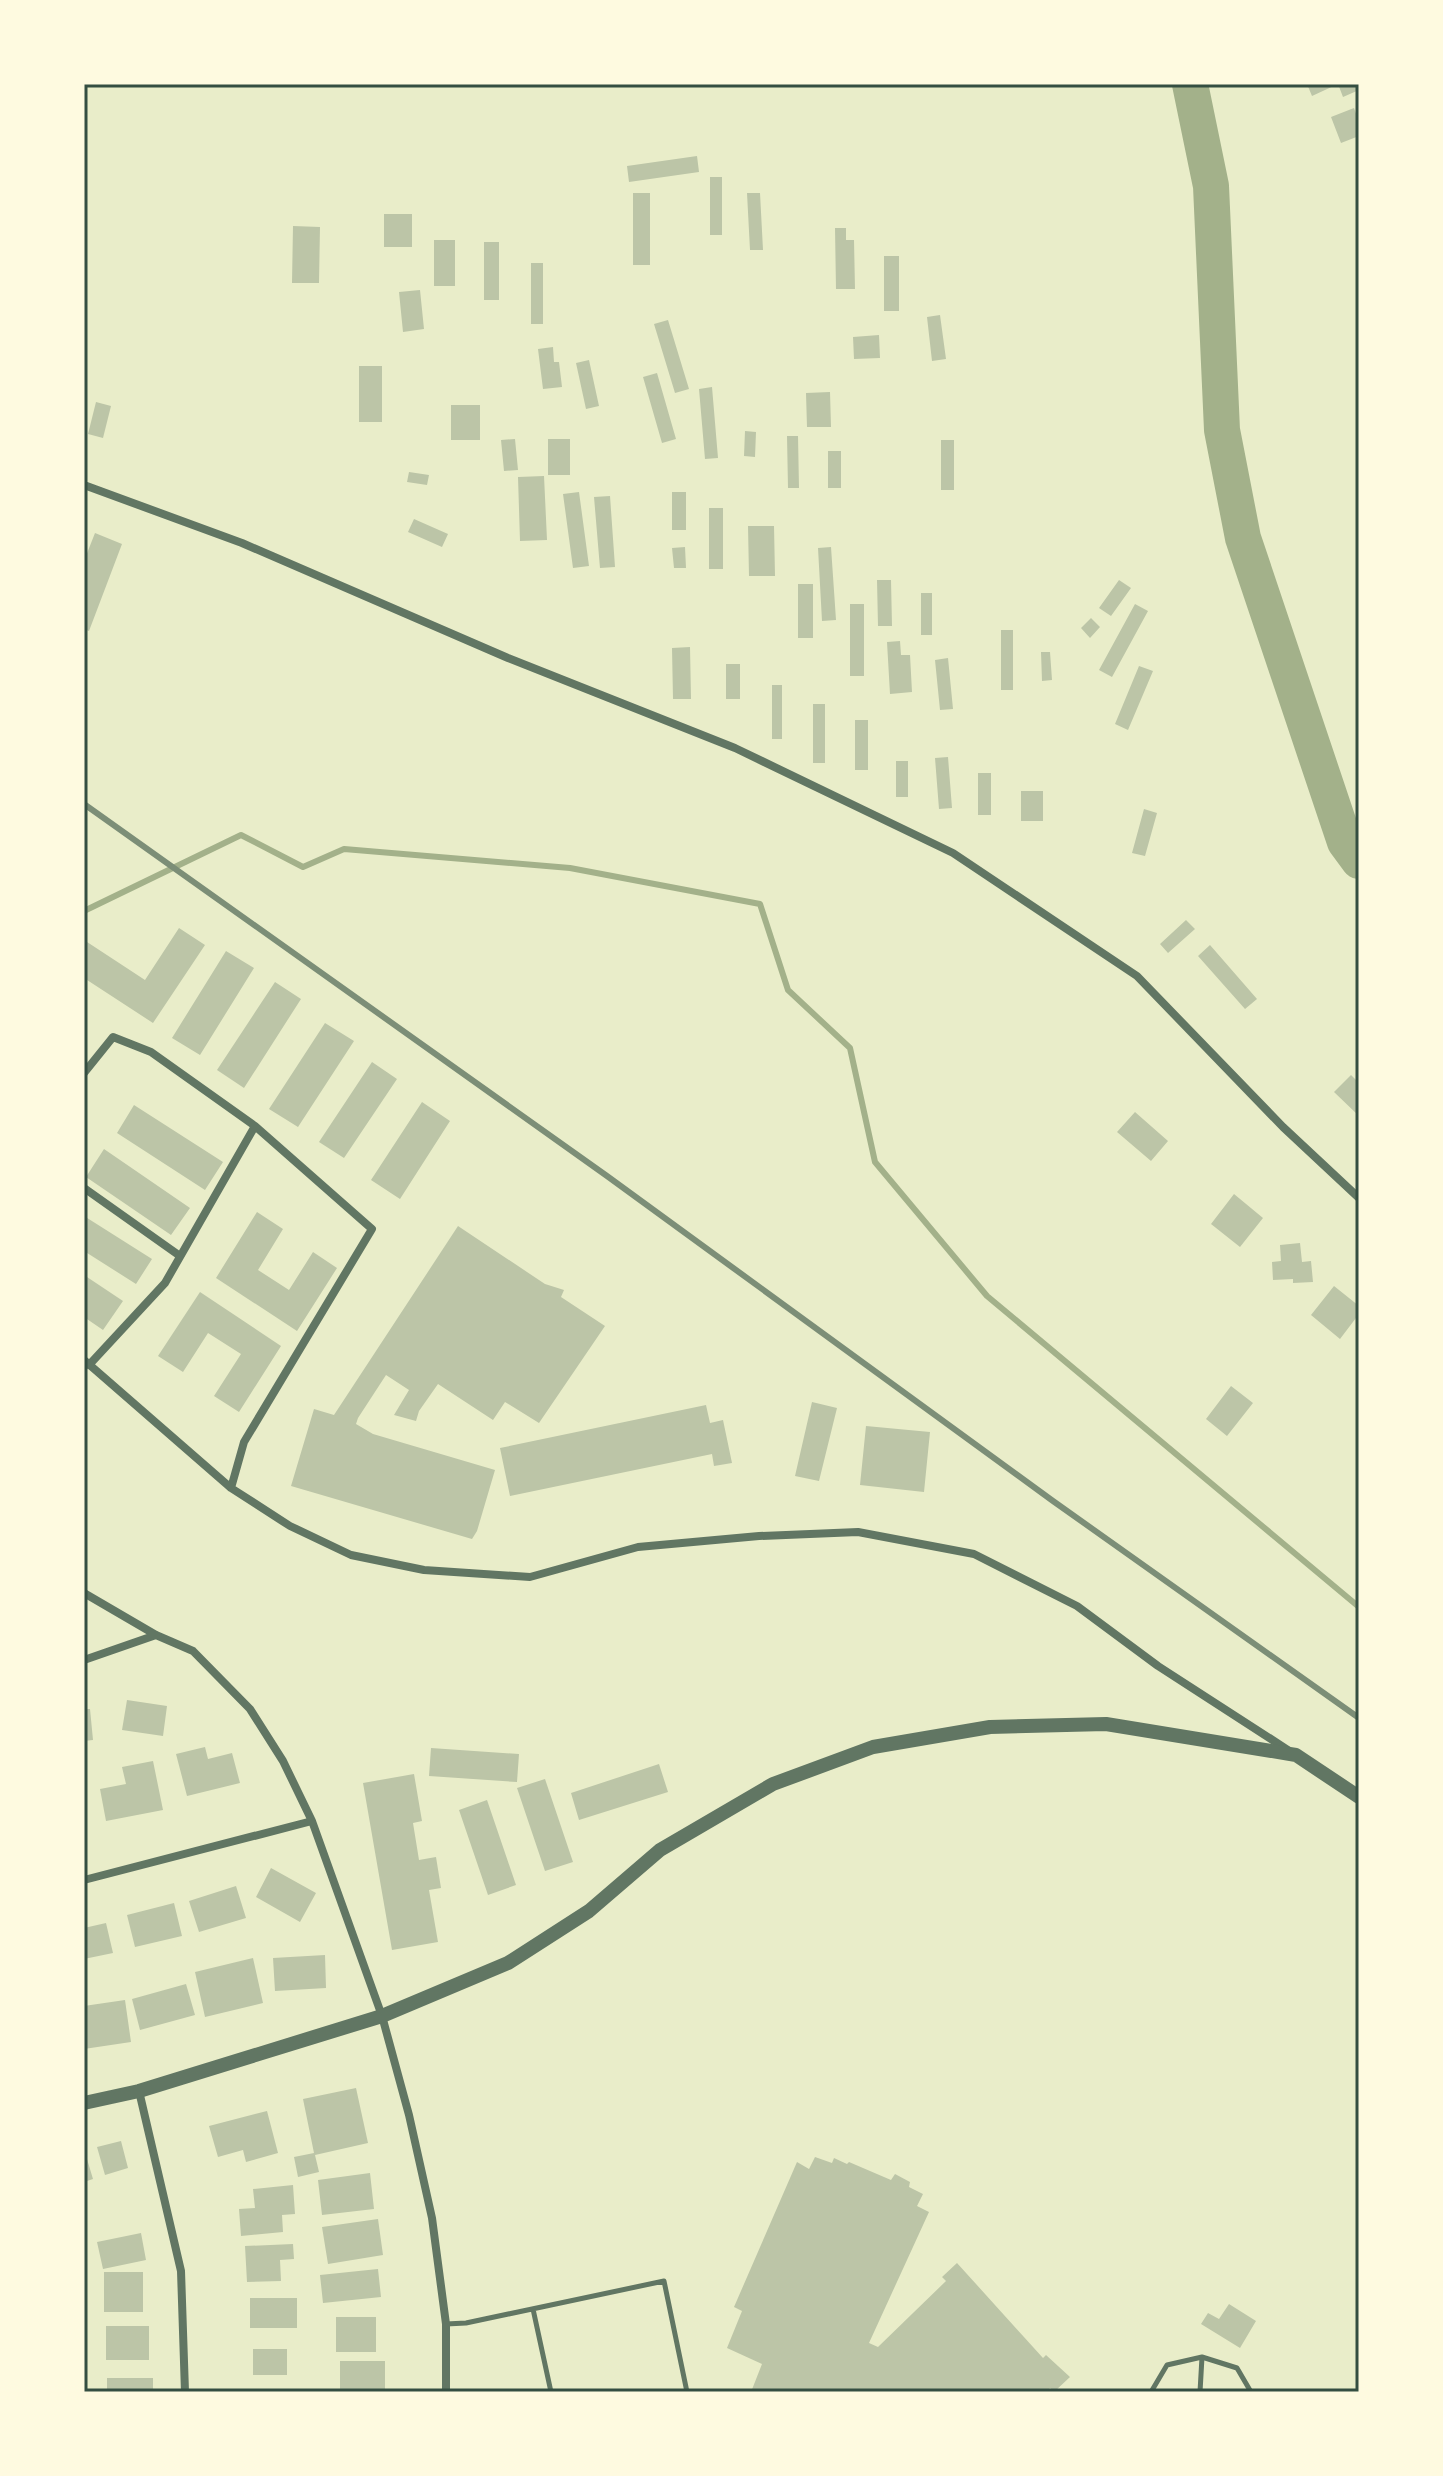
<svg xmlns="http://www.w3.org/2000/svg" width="1443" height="2476" font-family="Commissioner,sans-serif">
<rect width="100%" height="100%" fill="#e9edc9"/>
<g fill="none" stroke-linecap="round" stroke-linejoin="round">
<path stroke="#a3b18a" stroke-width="6" d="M84,911L241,835L303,867L344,849L570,868L760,904L788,990L850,1048L875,1162L987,1296L1359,1607"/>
<path stroke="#a3b18a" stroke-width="36" d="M1190,84L1211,186L1222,430L1243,538L1345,842L1359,861"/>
</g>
<path fill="#bcc5a7" d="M1307,84H1358L1359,90L1343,97L1338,84L1312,96Z
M1354,108L1359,122V136L1341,143L1331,117Z
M697,156L699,172L629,182L627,166Z
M710,177H722V235H710Z
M633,193H650V265H633Z
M747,193H760L763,250H750Z
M384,214H412V247H384Z
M293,226L320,227L319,283H292Z
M835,228H846V240H854L855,289H836Z
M434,240H455V286H434Z
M484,242H499V300H484Z
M884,256H899V311H884Z
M531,263H543V324H531Z
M420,290L424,329L403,332L399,292Z
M940,315L946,359L932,361L927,317Z
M668,320L689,389L675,393L654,324Z
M879,335L880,358L854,359L853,337Z
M553,347L554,362H559L562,387L543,389L538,349Z
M589,360L599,406L586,409L576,363Z
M359,366H382V422H359Z
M657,373L676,439L662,443L643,377Z
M712,387L718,458L705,459L699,389Z
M830,392L831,427H807L806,393Z
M96,402L111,406L103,438L88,434Z
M451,405H480V440H451Z
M745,431L756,432L755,457L744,456Z
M787,436H798L799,488H788Z
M515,439L518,470L504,471L501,440Z
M548,439H570V475H548Z
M941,440H954V490H941Z
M828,451H841V488H828Z
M409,472L429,475L427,485L407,482Z
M544,476L547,540L520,541L518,477Z
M579,492L589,566L573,568L563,494Z
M672,492H686V530H672Z
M610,496L615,567L600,568L594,497Z
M709,508H723V569H709Z
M414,519L448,534L442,547L408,532Z
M748,526H774L775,576H749Z
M95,533L122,544L89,631L84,629V561Z
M685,547L686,568H674L672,548Z
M831,547L836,620L822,621L818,548Z
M877,580H891L892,626H878Z
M1119,580L1131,588L1111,616L1099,608Z
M798,584H813V638H798Z
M921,593H932V635H921Z
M850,604H864V676H850Z
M1135,604L1148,611L1112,677L1099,670Z
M1091,618L1100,627L1090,638L1081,628Z
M1001,630H1013V690H1001Z
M900,641L901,655H910L912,692L890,694L887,642Z
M690,647L691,699H673L672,648Z
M1041,652H1050L1052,680L1042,681Z
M948,658L953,709L940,710L935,660Z
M726,664H740V699H726Z
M1139,666L1153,671L1128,730L1115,724Z
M772,685H782V739H772Z
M813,704H825V763H813Z
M855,720H868V770H855Z
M948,757L952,808L939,809L935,758Z
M896,761H908V797H896Z
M978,773H991V815H978Z
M1021,791H1043V821H1021Z
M1144,809L1157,813L1145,856L1132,853Z
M1186,920L1195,929L1168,953L1160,944Z
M179,928L205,945L153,1023L84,978V940L145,980Z
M1210,945L1257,999L1245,1009L1198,956Z
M226,951L254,968L200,1055L172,1038Z
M275,982L301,999L244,1088L217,1070Z
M325,1023L354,1041L298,1127L269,1109Z
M372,1062L397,1079L344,1158L319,1142Z
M1351,1075L1359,1083V1116L1334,1092Z
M422,1102L450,1121L400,1199L371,1180Z
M134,1105L223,1162L205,1190L117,1133Z
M1135,1112L1168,1141L1151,1161L1117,1132Z
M104,1149L190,1208L171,1235L86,1177Z
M1234,1194L1263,1218L1240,1247L1211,1224Z
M257,1212L283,1229L258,1270L289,1290L313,1252L337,1268L297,1331L216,1278Z
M84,1216L152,1259L136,1284L84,1251Z
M458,1226L545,1284L564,1290L561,1297L605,1326L539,1423L505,1402L493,1420L438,1384L419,1411L416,1421L394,1415L409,1390L386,1375L358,1418L356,1424L373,1434L495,1470L477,1531L472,1539L291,1486L314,1409L334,1415Z
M1300,1243L1302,1262L1311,1261L1313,1282L1293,1283V1279L1273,1280L1272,1262L1281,1261L1280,1245Z
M84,1275L123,1301L103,1330L84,1317Z
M1334,1286L1359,1306V1314L1340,1339L1311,1315Z
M200,1292L281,1346L239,1412L214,1396L241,1354L208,1333L183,1372L158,1356Z
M1231,1386L1253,1403L1227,1436L1206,1419Z
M812,1402L837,1408L819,1481L795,1476Z
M706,1405L710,1423L723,1420L732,1463L714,1466L712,1454L510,1496L500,1448Z
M866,1426L930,1432L924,1492L860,1485Z
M127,1700L167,1706L163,1736L122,1730Z
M84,1709H90L93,1740L84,1741Z
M205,1747L208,1759L232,1753L240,1783L187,1796L176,1754Z
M431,1748L519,1754L517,1782L429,1776Z
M153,1761L163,1810L106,1821L100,1789L126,1784L122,1767Z
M659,1764L668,1792L579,1820L571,1793Z
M414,1774L422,1821L413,1823L419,1860L436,1857L441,1888L429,1890L438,1942L392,1950L363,1783Z
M545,1779L573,1862L545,1871L517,1788Z
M487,1800L516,1885L488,1895L459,1810Z
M271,1868L316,1893L300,1922L256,1897Z
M236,1886L246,1918L199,1932L189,1901Z
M174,1903L182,1936L135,1947L127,1915Z
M106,1923L113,1953L84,1959V1928Z
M325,1955L326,1988L275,1991L273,1958Z
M253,1958L263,2003L205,2017L195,1972Z
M186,1984L195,2015L140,2030L132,1999Z
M125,2000L131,2042L84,2049V2006Z
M356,2088L368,2143L315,2155L319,2172L298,2177L294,2157L314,2153L303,2099Z
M267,2111L278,2153L246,2162L243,2150L218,2157L209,2126Z
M121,2141L128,2168L105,2175L97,2147Z
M84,2149L93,2179L84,2182Z
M815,2157L832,2163L834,2158L847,2164L849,2162L891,2180L895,2174L910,2182L909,2187L923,2194L917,2206L929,2212L869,2343L878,2347L946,2281L942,2277L957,2263L1043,2358L1046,2355L1070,2377L1054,2392L1050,2388L1047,2392H751L762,2364L727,2348L742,2311L734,2307L797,2162L809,2169Z
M370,2173L374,2209L322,2215L318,2180Z
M293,2185L295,2214L282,2215L283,2232L241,2236L239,2209L255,2208L253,2189Z
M378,2219L383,2255L328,2264L322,2227Z
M141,2233L146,2260L103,2269L97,2242Z
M293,2244L294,2259L280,2260L281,2281L247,2282L245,2246Z
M378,2269L381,2297L323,2303L320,2275Z
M104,2272H143V2312H104Z
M250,2298H297V2328H250Z
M1229,2304L1256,2321L1240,2348L1201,2324L1208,2313L1219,2319Z
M336,2317H376V2352H336Z
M106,2326H149V2360H106Z
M253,2349H287V2375H253Z
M340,2361H385V2390H340Z
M107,2378H153V2392H107Z"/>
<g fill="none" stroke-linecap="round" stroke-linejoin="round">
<path stroke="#617663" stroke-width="5" d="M533,2309L551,2392
M446,2324L466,2323L664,2281L687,2392
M1151,2392L1167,2365L1202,2357L1237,2368L1251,2392
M1200,2392L1202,2357"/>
<path stroke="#617663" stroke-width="8" d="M84,485L242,543L508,658L735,748L953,853L1137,976L1283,1127L1359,1198
M84,1073L113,1037L151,1052L255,1126L372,1229L244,1442L231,1488
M84,1188L180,1256
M84,1360L231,1488L290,1526L351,1555L424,1570L530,1577L638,1547L759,1536L858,1532L974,1554L1077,1606L1158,1666L1288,1750
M89,1365L165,1283L255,1126
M84,1593L156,1635L193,1651L250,1709L283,1761L312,1821L382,2016L409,2115L432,2218L446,2324V2392
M84,1660L156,1635
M84,1880L312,1821
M139,2091L181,2271L185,2392"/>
<path stroke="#617663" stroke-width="14" d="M84,2103L139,2091L382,2016L508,1963L589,1911L660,1850L773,1784L873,1747L990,1727L1106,1724L1296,1755L1359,1797"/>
<path stroke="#7c8e77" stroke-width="6" d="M84,804L607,1176L1053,1501L1359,1718"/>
</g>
<rect width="1443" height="2476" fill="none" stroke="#fefae0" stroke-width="172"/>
<rect x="86" y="86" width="1271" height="2304" fill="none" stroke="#344e41" stroke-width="3"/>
</svg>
